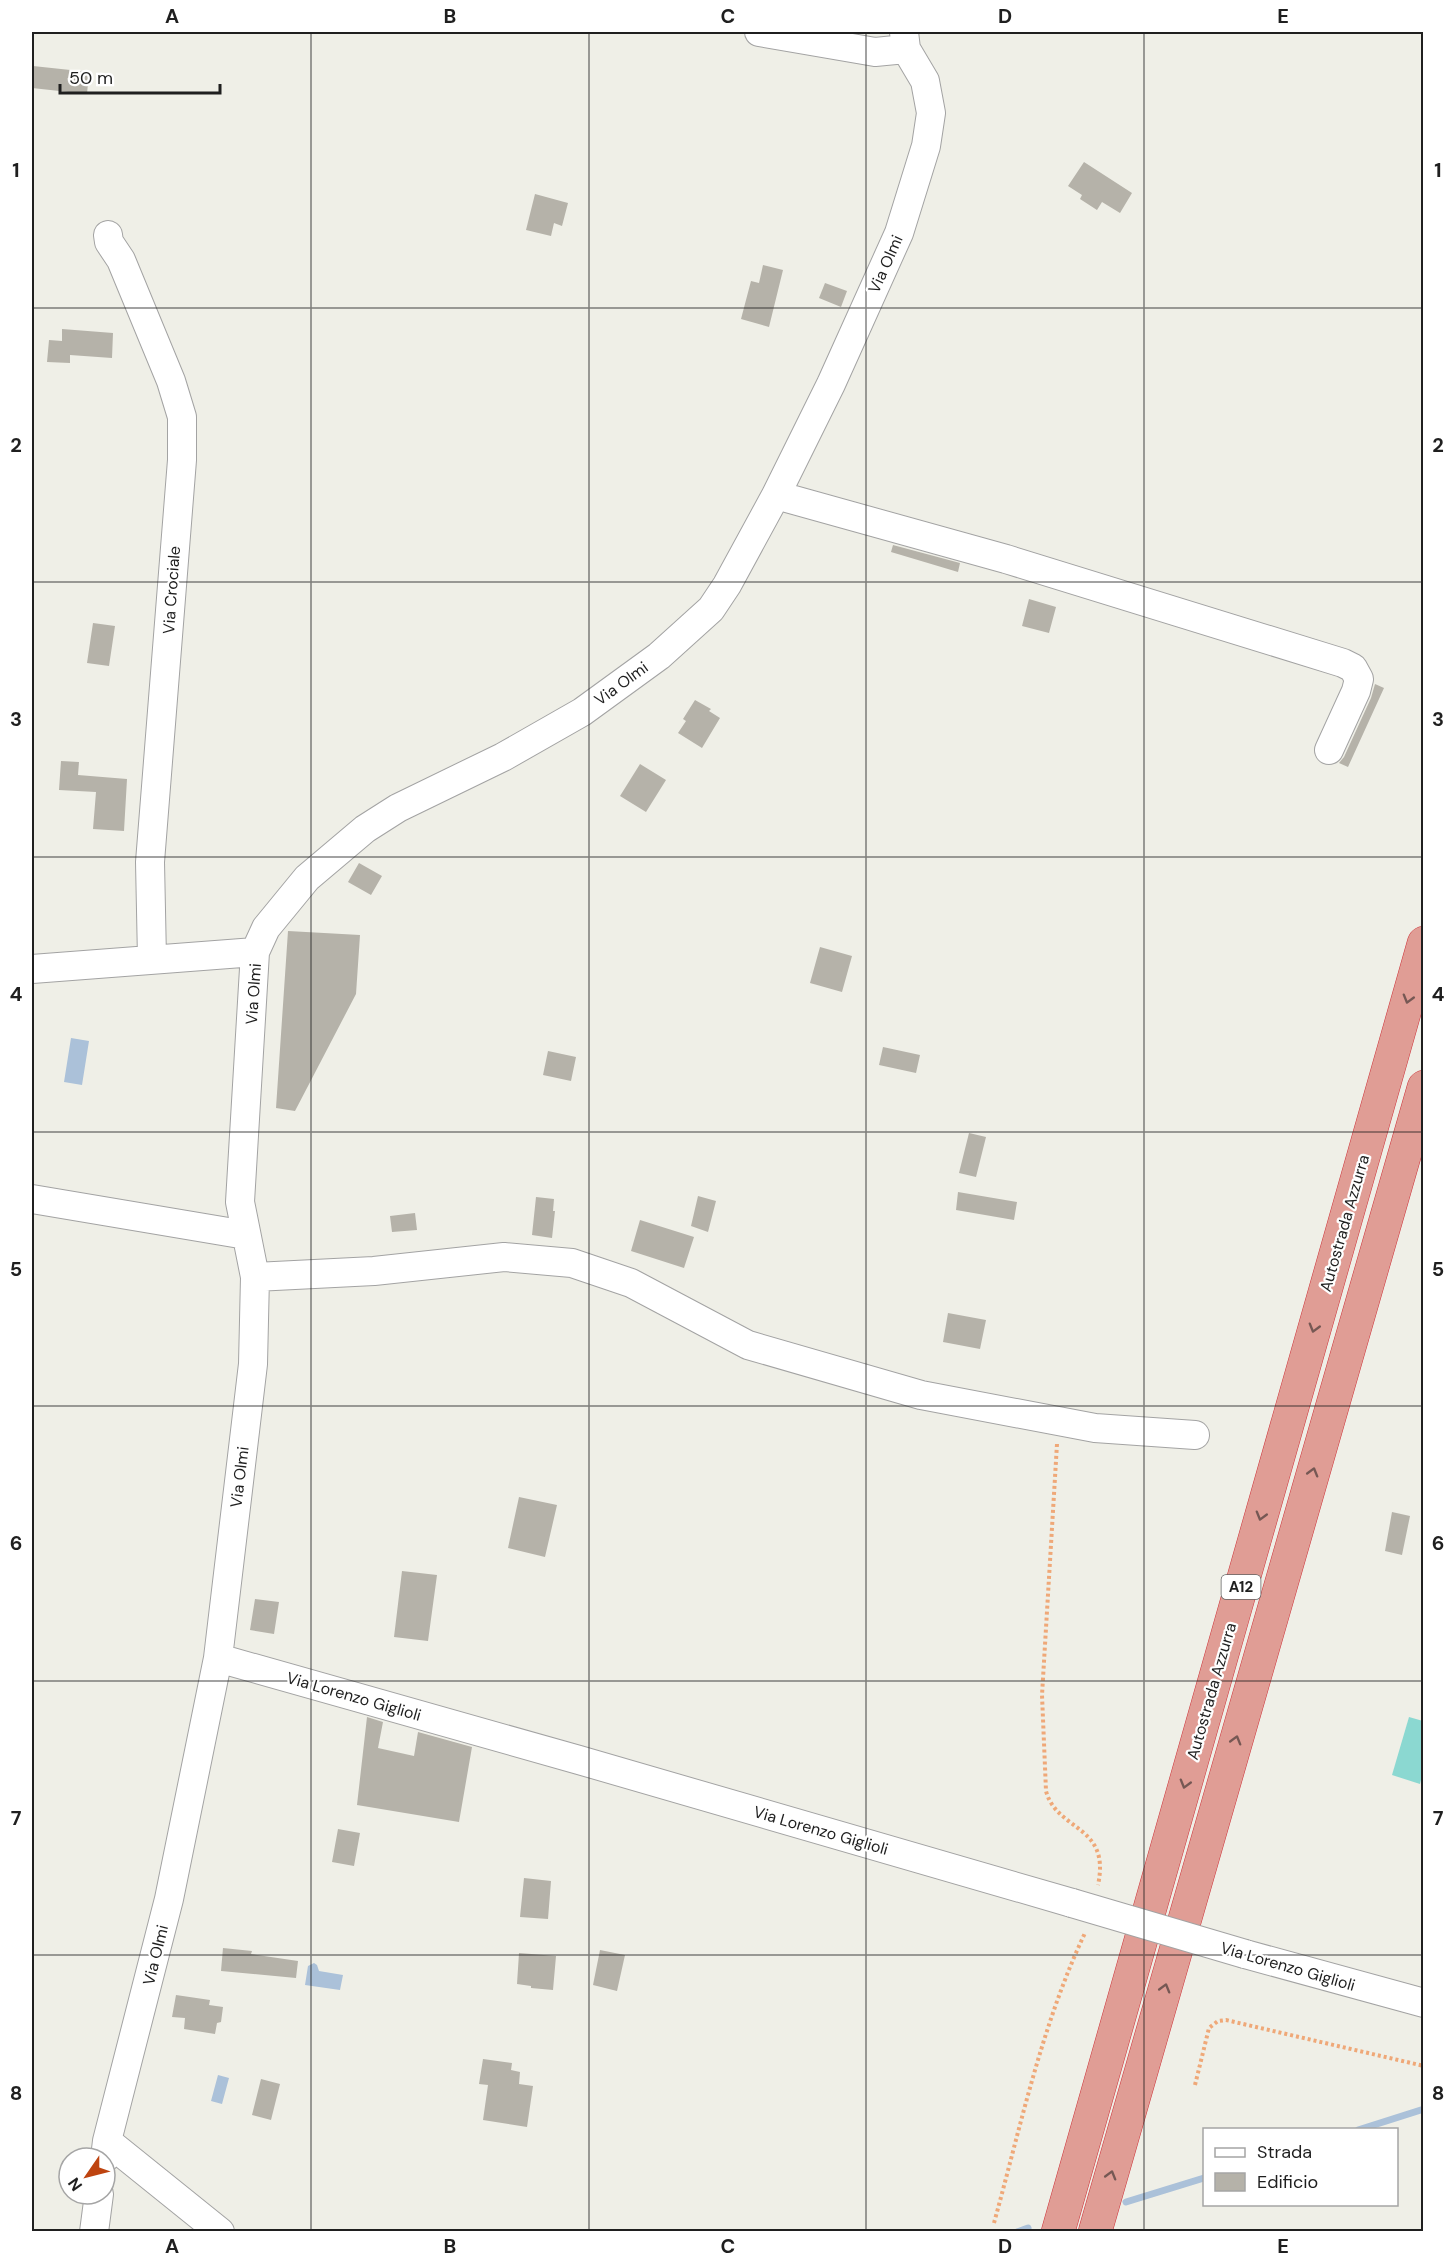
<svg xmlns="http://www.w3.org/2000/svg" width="1455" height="2263" font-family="'DM Sans',sans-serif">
<rect width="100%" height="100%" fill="#efefe7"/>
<path fill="#8bd8d1" d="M1409,1717L1423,1721V1771L1420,1784L1392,1775Z"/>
<path fill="#abc1d9" d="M71,1038L89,1041L82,1085L64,1082Z
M314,1963L317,1965L319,1971L343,1975L340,1990L305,1985L308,1966Z
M218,2075L229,2078L222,2104L211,2101Z"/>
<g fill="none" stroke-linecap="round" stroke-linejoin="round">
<path stroke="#abc1d9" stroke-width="7" d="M1358,2130L1424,2109
M1126,2202L1204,2178
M1017,2232L1028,2228"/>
</g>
<path fill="#b5b2a9" d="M33,66L89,72L87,94L32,88Z
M1084,162L1132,193L1120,213L1102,202L1097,210L1080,199L1082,195L1068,186Z
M535,194L568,203L562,226L554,223L551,236L526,230Z
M763,265L783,270L769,327L741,319L751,281L759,283Z
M825,283L847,291L841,307L819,298Z
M62,329L113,333L112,358L70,355V363L47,362L49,340L62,341Z
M893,545L960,563L958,572L891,552Z
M1029,599L1056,607L1049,633L1022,626Z
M93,623L115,626L109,666L87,663Z
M1375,684L1384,688L1348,767L1339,763L1344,757L1371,698Z
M695,700L711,709L709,711L720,718L702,748L678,733L686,721L683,719Z
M61,761L79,762L78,775L127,779L124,831L93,829L96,792L59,790Z
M640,764L666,780L646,812L620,796Z
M359,863L382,876L371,895L348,882Z
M288,931L360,935L356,994L295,1111L276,1108Z
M820,947L852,956L842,992L810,983Z
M883,1047L920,1055L916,1073L879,1065Z
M548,1051L576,1057L571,1081L543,1075Z
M969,1133L986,1137L976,1177L959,1173Z
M958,1192L1017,1202L1014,1220L956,1210Z
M698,1196L716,1201L708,1232L691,1226Z
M536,1197L554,1199L553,1211H555L552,1238L532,1235Z
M415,1213L417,1230L392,1232L390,1216Z
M640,1220L694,1237L684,1268L631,1251Z
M948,1313L986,1320L980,1349L943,1342Z
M519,1497L557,1505L545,1557L508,1548Z
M1392,1512L1410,1516L1402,1555L1385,1551Z
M402,1571L437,1575L428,1641L394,1637Z
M255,1599L279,1602L274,1634L250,1630Z
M367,1717L383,1722L378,1748L414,1756L418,1732L472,1747L459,1822L357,1805Z
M338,1829L360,1833L354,1866L332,1862Z
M524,1878L551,1881L548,1919L520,1917Z
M223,1948L252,1951L251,1954L298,1961L296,1978L221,1971Z
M600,1950L625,1955L617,1991L593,1985Z
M519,1953L556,1956L553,1990L531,1988V1986L517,1984Z
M176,1995L210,2000L209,2005L223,2007L221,2022L217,2023L215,2034L184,2029L185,2018L172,2017Z
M483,2059L512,2063L511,2070L520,2072L519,2084L533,2086L527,2127L483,2120L488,2085L479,2084Z
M261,2079L280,2084L271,2120L252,2115Z"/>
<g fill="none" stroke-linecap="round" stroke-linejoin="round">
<defs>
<path id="minor" d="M759,32L875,52L906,49
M108,235L109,242L121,260L171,381L182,417V460L150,862L152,959
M776,495L1006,559L1343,663L1353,668L1359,679L1356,691L1329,750
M32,969L255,952
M32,1199L246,1235
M255,1277L374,1271L504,1257L572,1263L631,1283L748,1345L921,1395L1095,1428L1195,1435
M218,1658L579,1760L1072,1903
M1245,1954L1424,2003
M107,2141L220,2232
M105,2158L107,2141L169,1899L218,1658L253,1364L255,1277L240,1202L255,952L266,928L307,878L365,829L398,808L503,757L582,712L659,656L711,609L727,585L776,495L831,384L899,233L926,146L931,113L925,81L906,49L904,32
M94,2232L99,2194"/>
<path id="highway" d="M1058,2232L1424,943
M1095,2232L1424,1087"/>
</defs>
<use href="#minor" stroke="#a3a3a3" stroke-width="30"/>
<use href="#highway" stroke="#cd343b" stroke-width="34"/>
<path stroke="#efa878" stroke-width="4" stroke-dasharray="3 3" stroke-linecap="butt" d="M1057,1444L1042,1695L1046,1791C1057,1832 1111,1824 1098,1885
M1195,2085L1209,2028L1218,2021L1226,2020L1424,2066
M994,2223C1021,2125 1042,2024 1085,1933"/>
<use href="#minor" stroke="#fff" stroke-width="28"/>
<use href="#highway" stroke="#e09d95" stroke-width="33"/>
<defs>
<path id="minor-bridge" d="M1072,1903L1245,1954"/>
</defs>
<use href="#minor-bridge" stroke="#a3a3a3" stroke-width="30" stroke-linecap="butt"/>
<use href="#minor-bridge" stroke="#fff" stroke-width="28"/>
</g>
<defs><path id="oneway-chevron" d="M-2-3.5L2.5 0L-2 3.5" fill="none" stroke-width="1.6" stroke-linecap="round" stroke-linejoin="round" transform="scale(1.5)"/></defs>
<g stroke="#765854">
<use href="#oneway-chevron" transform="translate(1408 999) rotate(106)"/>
<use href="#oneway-chevron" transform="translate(1314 1328) rotate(106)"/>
<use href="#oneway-chevron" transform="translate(1313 1472) rotate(-74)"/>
<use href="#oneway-chevron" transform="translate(1261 1516) rotate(106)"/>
<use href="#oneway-chevron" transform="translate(1236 1740) rotate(-74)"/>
<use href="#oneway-chevron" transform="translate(1185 1784) rotate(106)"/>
<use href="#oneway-chevron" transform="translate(1165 1988) rotate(-74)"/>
<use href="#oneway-chevron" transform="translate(1111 2175) rotate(-74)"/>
</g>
<path fill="none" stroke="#1f1f1f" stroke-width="1.5" stroke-opacity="0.55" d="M311,32V2232M589,32V2232M866,32V2232M1144,32V2232M32,308H1424M32,582H1424M32,857H1424M32,1132H1424M32,1406H1424M32,1681H1424M32,1955H1424"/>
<g text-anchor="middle" stroke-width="4.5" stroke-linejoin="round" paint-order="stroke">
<rect fill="#fff" stroke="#626262" stroke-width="1.5" x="1221.5" y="1575" width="39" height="24" rx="4.5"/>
<g font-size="15" font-weight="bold" fill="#1f1f1f">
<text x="1241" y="1592">A12</text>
</g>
<g font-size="16" fill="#1f1f1f" stroke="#fff">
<text transform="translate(885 264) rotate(-66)" y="6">Via Olmi</text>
<text transform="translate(171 590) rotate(-86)" y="6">Via Crociale</text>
<text transform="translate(621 683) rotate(-36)" y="6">Via Olmi</text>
<text transform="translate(253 994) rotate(-86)" y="6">Via Olmi</text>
<text transform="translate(1344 1223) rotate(-74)" y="6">Autostrada Azzurra</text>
<text transform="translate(239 1477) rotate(-83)" y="6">Via Olmi</text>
<text transform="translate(1211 1691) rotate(-74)" y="6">Autostrada Azzurra</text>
<text transform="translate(354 1696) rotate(16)" y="6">Via Lorenzo Giglioli</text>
<text transform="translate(821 1830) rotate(16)" y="6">Via Lorenzo Giglioli</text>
<text transform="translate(155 1955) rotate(-76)" y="6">Via Olmi</text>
<text transform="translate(1288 1966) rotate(16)" y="6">Via Lorenzo Giglioli</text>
</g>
</g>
<rect width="1455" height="2263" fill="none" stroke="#ffffff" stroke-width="66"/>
<rect x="1203" y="2128" width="195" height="78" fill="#ffffff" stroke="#a5a5a5" stroke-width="1.5"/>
<rect x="1215" y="2148" width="30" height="9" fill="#ffffff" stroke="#a5a5a5" stroke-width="1.5"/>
<text x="1257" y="2158" font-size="18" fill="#1f1f1f">Strada</text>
<rect x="1215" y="2173" width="30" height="18" fill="#b5b2a9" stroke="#a5a5a5" stroke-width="1.5"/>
<text x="1257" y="2188" font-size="18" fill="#1f1f1f">Edificio</text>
<g transform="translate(87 2176) rotate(235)"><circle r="28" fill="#ffffff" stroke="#a5a5a5" stroke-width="1.5"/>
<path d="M0-4.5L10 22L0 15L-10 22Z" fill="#be4410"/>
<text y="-9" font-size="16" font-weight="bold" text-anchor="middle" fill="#1f1f1f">N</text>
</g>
<path d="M60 84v9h160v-9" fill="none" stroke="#1f1f1f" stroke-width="3"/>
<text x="69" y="84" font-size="18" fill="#1f1f1f" stroke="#ffffff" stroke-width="4.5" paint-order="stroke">50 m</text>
<rect x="33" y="33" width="1389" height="2197" fill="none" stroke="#1f1f1f" stroke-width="2"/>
<g font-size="20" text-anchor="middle" font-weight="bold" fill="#1f1f1f">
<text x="172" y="23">A</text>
<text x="450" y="23">B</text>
<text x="728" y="23">C</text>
<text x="1005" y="23">D</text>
<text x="1283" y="23">E</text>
<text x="16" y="177">1</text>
<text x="1438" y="177">1</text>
<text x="16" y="452">2</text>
<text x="1438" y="452">2</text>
<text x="16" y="726">3</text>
<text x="1438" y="726">3</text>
<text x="16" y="1001">4</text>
<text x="1438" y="1001">4</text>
<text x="16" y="1276">5</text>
<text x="1438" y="1276">5</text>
<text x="16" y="1550">6</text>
<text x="1438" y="1550">6</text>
<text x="16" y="1825">7</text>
<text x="1438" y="1825">7</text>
<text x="16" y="2100">8</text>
<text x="1438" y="2100">8</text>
<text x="172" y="2253">A</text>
<text x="450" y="2253">B</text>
<text x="728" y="2253">C</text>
<text x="1005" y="2253">D</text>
<text x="1283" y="2253">E</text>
</g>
</svg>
